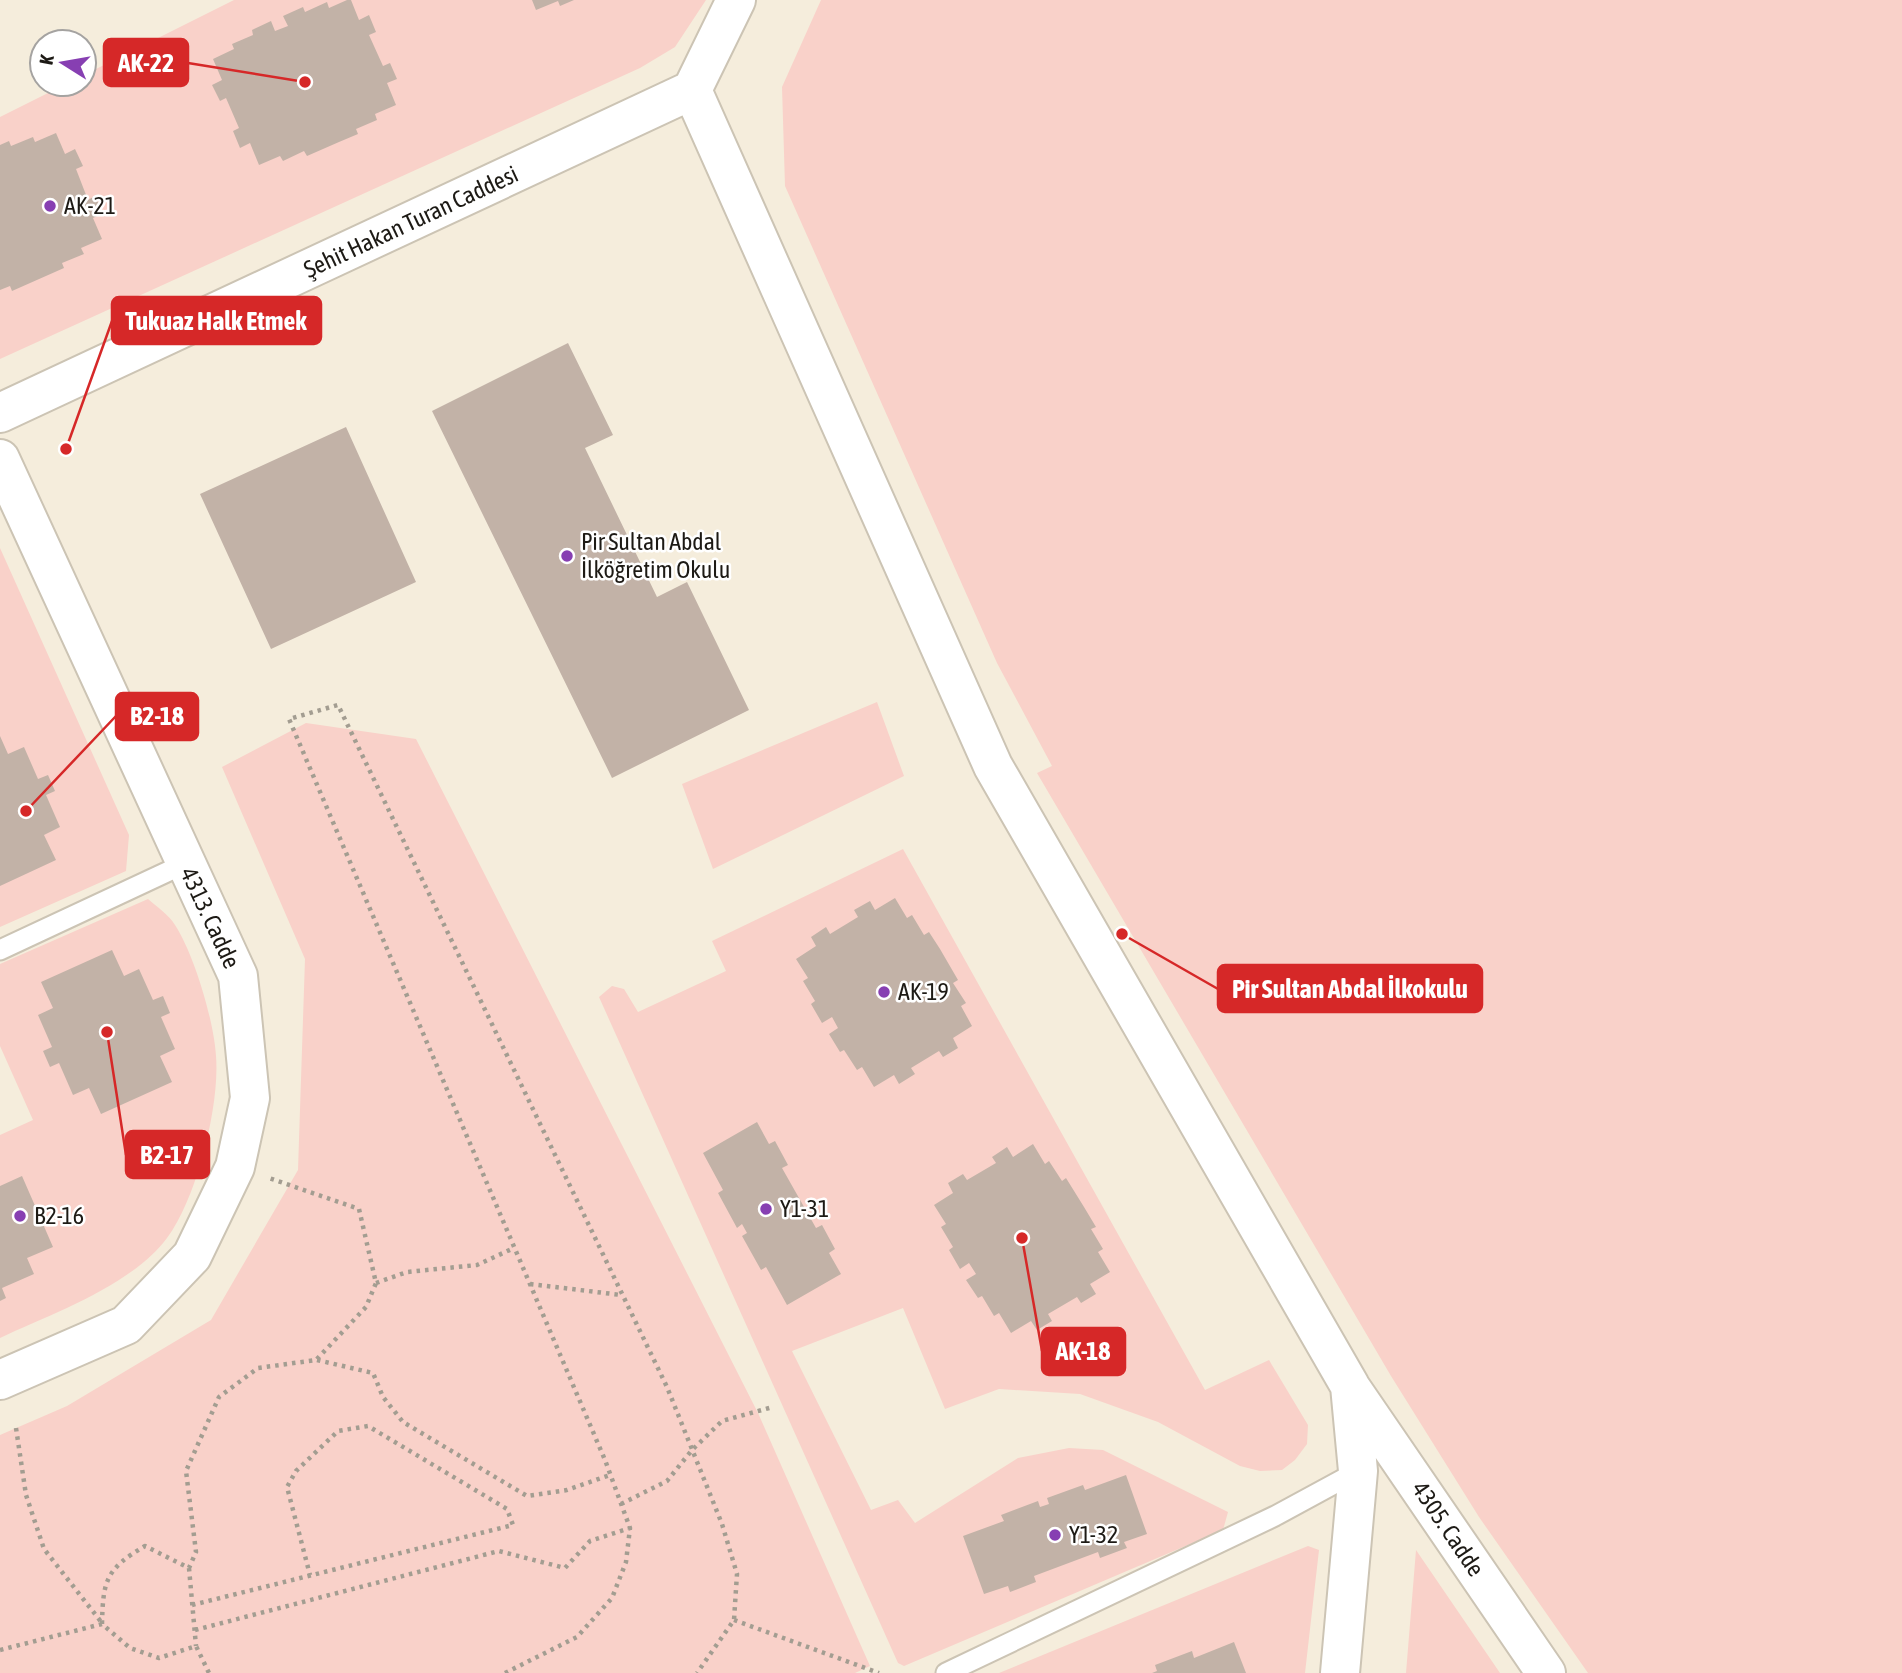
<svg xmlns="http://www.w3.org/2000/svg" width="1902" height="1673" font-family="'Asap Condensed',sans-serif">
<rect width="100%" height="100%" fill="#f5eddc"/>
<path fill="#f9d1c9" d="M234,0H706L675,47L640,68L0,359V117L66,84H84V75Z
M821,0H1902V1673H1588L1479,1517L1391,1376L1037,773L1052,766L997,663L785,186L782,87Z
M0,548L129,835L126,871L0,927Z
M877,702L904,776L713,869L682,784Z
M306,723L416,739L758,1413L870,1666L855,1673H0V1435L67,1406L211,1320L298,1170L305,959L222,767Z
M903,849L1205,1390L1269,1360L1308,1425L1307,1444L1295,1460L1282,1470L1260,1471L1240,1466L1158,1422L1080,1394L999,1389L945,1409L903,1308L792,1351L871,1510L898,1500L915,1523L1018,1458L1069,1448L1103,1450L1228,1512L1223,1530L904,1666L898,1663L599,997L612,986L624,989L638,1012L726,971L712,941Z
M148,899C157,907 169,915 175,925C194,954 214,1021 216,1056C220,1105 197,1198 167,1238C131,1286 53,1313 0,1338V1135L33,1120L0,1046V964Z
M1308,1546L1319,1550L1305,1673H999Z
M1416,1550L1500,1673H1406Z"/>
<path fill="#c2b2a7" d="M347,0H351L359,20L369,15L376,32L369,35L383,66L390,63L397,79L387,83L396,105L375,114L377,120L356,129L358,134L339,142L307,156L304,151L283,161L280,156L259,165L250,143L240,148L233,131L239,128L226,98L220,101L212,85L222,80L213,59L234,49L232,44L253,35L252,30L271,21L275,31L288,26L283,16L303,7L305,12L327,2L329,8Z
M532,0H574L560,6L558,1L536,10Z
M56,133L65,154L75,149L83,166L76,169L88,200L95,196L103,213L93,218L102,239L81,248L84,254L62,263L64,268L12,291L10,286L0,290V145L9,141L11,146L33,137L35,142Z
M568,343L613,435L585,448L657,597L687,582L749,710L612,778L432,411Z
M346,427L416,582L271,649L200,494Z
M0,736L8,754L24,747L38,779L48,775L55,791L46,795L60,827L44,835L56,860L0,886Z
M895,898L907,918L912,915L924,935L929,932L940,949L958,980L953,983L966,1003L961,1006L972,1026L953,1038L958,1048L943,1057L939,1051L911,1068L915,1074L899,1084L894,1075L874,1087L862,1067L857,1070L844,1050L840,1052L829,1034L838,1028L832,1017L822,1023L811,1004L815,1001L803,981L808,978L796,959L816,946L811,937L826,927L830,934L858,917L854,910L870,901L875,910Z
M112,950L124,976L139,969L153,1000L163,996L170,1013L161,1017L175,1049L160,1056L172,1082L101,1114L89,1088L73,1095L59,1063L50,1067L43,1051L52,1047L38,1015L53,1008L41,982Z
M757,1122L769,1144L775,1141L788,1165L782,1168L816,1228L822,1225L835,1249L829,1253L841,1274L787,1305L766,1267L761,1270L742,1236L747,1233L742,1224L737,1228L718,1193L723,1190L703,1153Z
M1033,1144L1045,1164L1049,1161L1062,1181L1066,1178L1084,1207L1096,1227L1091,1229L1103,1249L1098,1252L1110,1272L1090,1284L1096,1294L1081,1303L1077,1297L1048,1314L1052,1321L1037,1330L1031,1321L1011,1333L999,1313L994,1316L982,1296L978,1298L966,1280L976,1274L969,1263L960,1269L949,1250L953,1247L941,1227L946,1224L934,1205L953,1193L948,1183L963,1174L967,1180L996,1163L992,1157L1007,1147L1013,1157Z
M22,1176L53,1247L27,1258L34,1274L2,1288L6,1298L0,1301V1186Z
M1126,1475L1147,1534L1124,1542L1127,1548L1100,1558L1098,1552L1034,1576L1036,1582L1010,1592L1008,1586L984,1594L963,1536L1004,1521L1001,1515L1038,1501L1040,1507L1049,1504L1047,1498L1083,1485L1085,1490Z
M1234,1642L1246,1673H1152L1157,1671L1155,1665L1192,1651L1194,1658Z"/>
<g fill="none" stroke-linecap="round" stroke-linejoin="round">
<defs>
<path id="service" d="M0,950L184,864
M946,1673L1275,1516L1358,1471"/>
<path id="minor" d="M692,90L993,766L1350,1386L1358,1471L1340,1673
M0,413L692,90L736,0
M0,459L238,976L250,1098L235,1167L192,1256L126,1325L0,1380
M1351,1388L1546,1673"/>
</defs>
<use href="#service" stroke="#ccc4b4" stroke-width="23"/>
<use href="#minor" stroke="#ccc4b4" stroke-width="42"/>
<path stroke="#a39d91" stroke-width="4.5" stroke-dasharray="3.5 5" stroke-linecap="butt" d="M376,1283L407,1272L477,1265L514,1248
M530,1284L621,1295
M317,1360L373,1373L383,1397L403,1422L527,1496L567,1490L610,1475
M16,1428L26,1495L44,1549L102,1623
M621,1504L667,1481L692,1450L722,1421L773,1407
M189,1568L196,1646
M192,1605L513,1525L507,1509L368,1426L338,1431L296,1471L287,1487L310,1575
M734,1620L879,1673
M102,1624C103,1580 106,1569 145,1546L189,1568L196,1552L186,1471L219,1397L258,1368L316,1360L366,1307L376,1283L359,1209L269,1178
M195,1630L499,1551L565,1568L590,1541L630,1528
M0,1650L102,1624L130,1648L159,1658L196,1646L209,1673
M505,1673L577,1637L612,1598L626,1562L630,1528L605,1460L289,719L338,705L667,1387L722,1524L737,1574L734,1620L697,1673"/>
<use href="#service" stroke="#fff" stroke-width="19"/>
<use href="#minor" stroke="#fff" stroke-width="38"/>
</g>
<g fill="#873fb2" stroke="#fff" stroke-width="2.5">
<circle cx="50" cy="206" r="7"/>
<circle cx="567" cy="556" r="7"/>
<circle cx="884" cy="992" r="7"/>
<circle cx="766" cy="1209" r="7"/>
<circle cx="20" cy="1216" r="7"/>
<circle cx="1055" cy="1535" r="7"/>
</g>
<g text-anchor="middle" stroke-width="5" stroke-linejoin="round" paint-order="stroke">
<g font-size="24" fill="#1d1a15" stroke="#fff" text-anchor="start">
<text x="64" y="214">AK-21</text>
<text x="581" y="550">Pir Sultan Abdal<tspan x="581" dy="28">İlköğretim Okulu</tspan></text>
<text x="898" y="1000">AK-19</text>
<text x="780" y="1217">Y1-31</text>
<text x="34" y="1224">B2-16</text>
<text x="1069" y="1543">Y1-32</text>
</g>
<g font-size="24" fill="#1d1a15" stroke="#fff">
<text transform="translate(411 222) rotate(-25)" y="8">Şehit Hakan Turan Caddesi</text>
<text transform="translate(210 918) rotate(65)" y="8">4313. Cadde</text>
<text transform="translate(1448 1529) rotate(56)" y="8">4305. Cadde</text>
</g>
</g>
<path fill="none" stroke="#d62828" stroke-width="2.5" d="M305 82L188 63M66 449L112 321M26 811L116 716M1122 934L1218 989M107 1032L126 1155M1022 1238L1042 1351"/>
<g fill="#d62828" stroke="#fff" stroke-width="2.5">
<circle cx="305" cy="82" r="7"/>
<circle cx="66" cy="449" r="7"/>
<circle cx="26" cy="811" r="7"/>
<circle cx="1122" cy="934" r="7"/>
<circle cx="107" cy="1032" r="7"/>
<circle cx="1022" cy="1238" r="7"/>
</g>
<g fill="#d62828" stroke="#d62828" stroke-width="2.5">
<rect x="104" y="39" width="84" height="47" rx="7"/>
<rect x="112" y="297" width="209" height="47" rx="7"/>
<rect x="116" y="693" width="82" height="47" rx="7"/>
<rect x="1218" y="965" width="264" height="47" rx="7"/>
<rect x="126" y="1131" width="83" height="47" rx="7"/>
<rect x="1042" y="1328" width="83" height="47" rx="7"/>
</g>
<g font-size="26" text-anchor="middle" font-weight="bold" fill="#fff">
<text x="146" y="72">AK-22</text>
<text x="216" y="330">Tukuaz Halk Etmek</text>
<text x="157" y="725">B2-18</text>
<text x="1350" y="998">Pir Sultan Abdal İlkokulu</text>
<text x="167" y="1164">B2-17</text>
<text x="1083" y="1360">AK-18</text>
</g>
<g transform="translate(63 63) rotate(281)"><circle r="33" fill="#ffffff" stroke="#a5a3a1" stroke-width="2"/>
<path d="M0-5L12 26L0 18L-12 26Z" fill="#873fb2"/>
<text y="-10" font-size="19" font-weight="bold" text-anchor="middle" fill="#1d1a15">K</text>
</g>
</svg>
